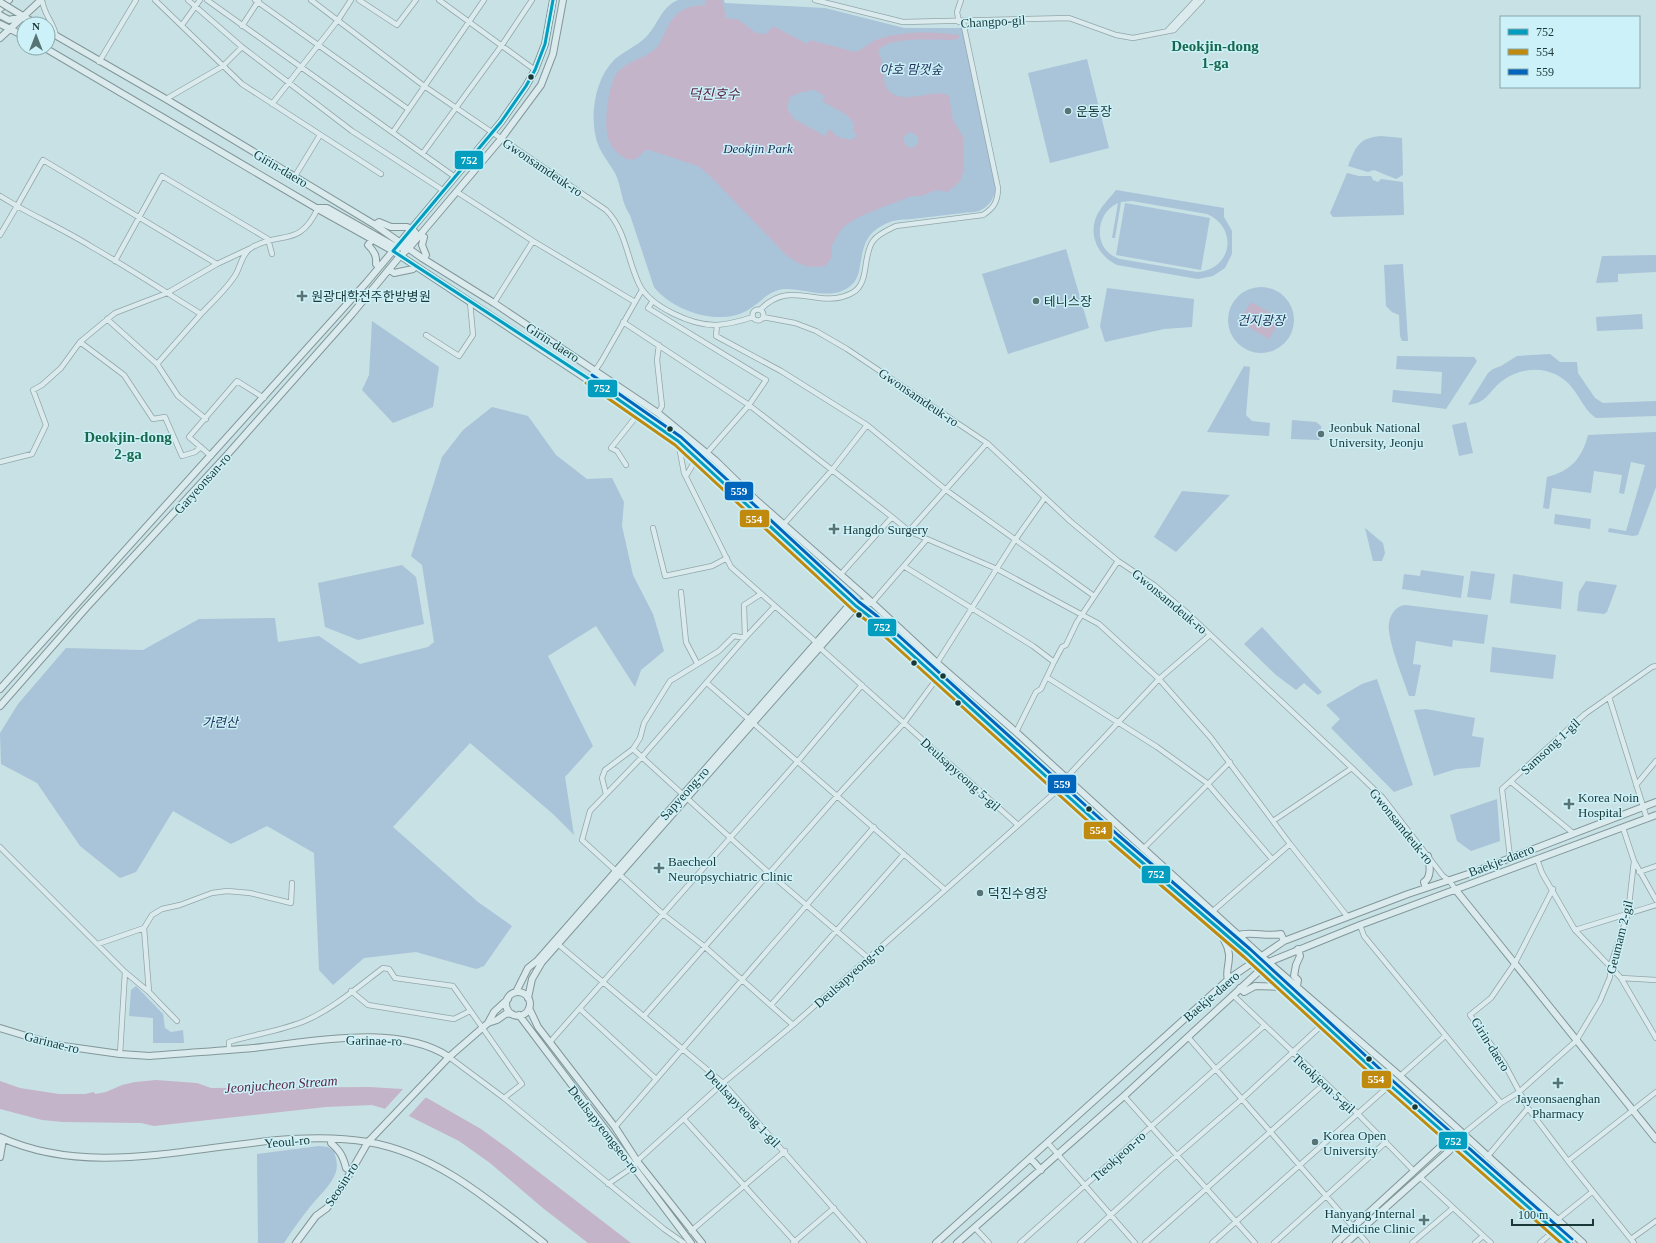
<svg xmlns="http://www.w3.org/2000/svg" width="1656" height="1243" font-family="'Times New Roman','Noto Sans KR',serif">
<rect width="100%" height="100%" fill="#c8e1e5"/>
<path fill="#a9c3d9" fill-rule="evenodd" d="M678,0H724L725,3L825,8L904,28H962L996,186C995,196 991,205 981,210C976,213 968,212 963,213C946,215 929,217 912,219C905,220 897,219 890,222C849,237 870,273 849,287C831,301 805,288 784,289C769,290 760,303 748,310C719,327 673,311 654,287L630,215C621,203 622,187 615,173C610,164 603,156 599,147C588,121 594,80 614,60C624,51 637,46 646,37C658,25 661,7 678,0Z
M1087,59L1109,148L1050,163L1028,73Z
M1381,136L1402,138L1403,175L1396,179L1374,170L1368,172L1348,166C1356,147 1358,138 1381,136Z
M1347,173L1359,176H1371L1373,180L1378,182L1381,179L1403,182L1404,215L1333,217L1330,213Z
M1116,190L1224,208V217L1232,231V254L1225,268L1213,276L1198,279L1117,265C1096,255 1086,230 1100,210C1104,203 1111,197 1116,190ZM1132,201L1207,214C1239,228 1232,270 1197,272L1120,259C1117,258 1112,256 1109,253C1093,239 1099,211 1118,203L1112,238H1115L1121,202Z
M1125,203L1210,218L1201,270L1116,255Z
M1066,249L1089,328L1008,354L982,274Z
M1656,255V272L1618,274V282L1596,283L1602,256Z
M1403,264L1408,341H1402L1400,336L1399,315L1392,312L1386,306L1384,265Z
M1228 320a33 33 0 1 1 66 0a33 33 0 1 1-66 0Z
M1107,288L1194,299L1192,327L1164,329L1105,342L1100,326Z
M1642,314L1643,329L1597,331L1596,317Z
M372,321L439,367L433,407L393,423L362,390L369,375Z
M1550,354L1560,362H1577L1578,373L1595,398L1603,403L1656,401V416L1596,418C1580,407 1578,386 1557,375C1539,366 1518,369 1502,381C1488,392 1487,403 1468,405L1488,373L1493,369L1501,366L1517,356Z
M1397,356L1474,357L1477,361L1446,409L1392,402L1393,390L1441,394L1442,372L1396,369Z
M1244,366L1250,367L1246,415L1252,421L1270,423L1269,436L1207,432Z
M492,407L528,416L556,455L587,479L612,478L624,502L622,526L633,575L653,614L664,651L641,670L635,687L596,626L548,656L593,746L565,777L574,835L553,814L470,743L393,827L478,902L512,926L484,966L476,969L416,952L364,958L333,985L319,970L314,853L267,826L231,844L173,811L136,872L120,878L80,846L37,783L1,764L0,733L18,704L66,648L143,650L199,619L275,618L278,642L319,636L360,664L428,647L434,642L422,565L411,556L442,457L463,430Z
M1292,420L1316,422L1321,426L1322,437L1319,440L1291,439Z
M1466,422L1473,453L1459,456L1452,425Z
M1656,432V487L1638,535L1633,536L1608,532L1609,528L1626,531L1645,465L1631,462L1624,494L1619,493L1622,475L1594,471L1591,493L1552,488L1549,509L1543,508L1547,477C1571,471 1582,458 1588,435Z
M1182,491L1230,495L1176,552L1154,537Z
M1555,514L1591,519L1590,529L1554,524Z
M1365,528L1383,543L1385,553L1382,561H1373Z
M402,565L416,577L424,624L358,640L325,627L318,583Z
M1421,570L1464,576L1461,598L1402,589L1404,574L1420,576Z
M1471,571L1495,574L1491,600L1467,597Z
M1513,574L1563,582L1561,609L1510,603Z
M1586,581L1617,585L1607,612L1604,614L1577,611L1579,592Z
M1405,605L1488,615L1484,644L1453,640L1452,647L1416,641L1413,664L1421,665L1415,696H1409C1403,678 1391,649 1389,631C1387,619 1394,606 1405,605Z
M1262,627L1322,692L1318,695L1304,683L1296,690L1276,675L1244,644Z
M1492,647L1556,655L1553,679L1490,672Z
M1377,679L1413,785L1394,792L1331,728L1340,719L1326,705L1362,684Z
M1426,709L1475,718L1472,736L1484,738L1480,767L1456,769L1434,776L1414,710Z
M1497,799L1500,841L1471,851L1457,841L1450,815Z
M136,986L163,1014L165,1028L171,1032L183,1030L184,1043H153V1018L129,1016L131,990Z
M319,1146L328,1147L334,1151C336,1158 338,1165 336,1172C331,1185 322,1193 314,1202C303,1215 293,1229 284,1243H258L257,1154Z"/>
<path fill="#c4b4c9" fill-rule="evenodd" d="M705,0H722L726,18L739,20L756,33L766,34L773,26L807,44L810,40L855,52C863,50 868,43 876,40C898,31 935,31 959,35V38L954,40C936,40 899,37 883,46C881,47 879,51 878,53C888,66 877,91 898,96C914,101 940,88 949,96L953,120L963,137L964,159V169L960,181L948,192L936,190L921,196H911C892,205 855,214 841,230C837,234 835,241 832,245V257L825,266C809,269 799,265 786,255L711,177L698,166L649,150H646C642,152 641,156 637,158C630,161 626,160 620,155C616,152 611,147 609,141C603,127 608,92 614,78C623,60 646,60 658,46C661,41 663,37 665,32C675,12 683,6 705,5ZM814,90L825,96L822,101L847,115L854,124V132L857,136L851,140L838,137L829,129L825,136L794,119L787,108L790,97L802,92ZM911,132L918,137C920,145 913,150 906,146L903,139L905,135Z
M1251,302L1281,319L1269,339L1239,322Z
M156,1080L197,1083L211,1088L370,1087L402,1089L427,1098L481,1129L510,1150L631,1243H588L544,1209L490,1163L459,1141L409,1116L372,1105L326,1107L154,1126L141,1123L63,1122L42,1120L0,1109V1081L20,1088L59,1094H85L94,1092L95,1094L106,1092L122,1085L135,1082Z"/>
<path fill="#c8e1e5" d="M404,1088L427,1096L407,1118L383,1111Z"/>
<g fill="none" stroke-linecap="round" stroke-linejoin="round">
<defs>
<path id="street" d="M42,0C44,15 54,23 56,36
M155,0L242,84L381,174
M188,0L242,47L352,131L444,191
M207,0L455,177
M255,0L408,109
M311,0L424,86L606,210C626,230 627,259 639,284C650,307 693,326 717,325C729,324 741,321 753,317
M359,0L397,25L416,0
M439,0L535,70
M815,0L903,22L1069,18L1116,35L1133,38L1174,30L1202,0
M959,22L957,12L961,0
M182,25L200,0
M242,26L259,0
M1167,31L1196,0
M99,62L136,0
M166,99L223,66L242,47
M272,104L338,20L351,0
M393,132L484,0
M423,153L502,45L532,0
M295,176L320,135
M457,192L533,241L635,302
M0,196L17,206L0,235
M115,261L162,176L268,239L272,254
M217,264L249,249
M653,301L648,308L766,380L749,405L707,453
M494,303L533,241
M752.5 315a5.5 5.5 0 1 1 11 0a5.5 5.5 0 1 1-11 0Z
M760,310C791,277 819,311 852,293C870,284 862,256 873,241C878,234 888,230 896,226L983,215C994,208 998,201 998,188L963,22
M201,314C212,302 227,289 236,274C240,267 243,252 251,248C281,230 299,249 318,208
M763,317L795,323L816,331L847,349L987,443L1070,521L1118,561L1154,585L1185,611L1352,768L1383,798L1443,876L1449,880L1455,889
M107,319L157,364L178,396L206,419
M623,322L749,405L892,517
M717,325L716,336L781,371L867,425L946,490L1094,596
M426,335L459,356L473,335L470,302
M80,342L124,375L153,419L165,417L182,456L195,452L201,447
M589,379L601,362L642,290
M658,413L662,406L657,360L659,345
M678,441L684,473L731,567L817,643
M211,456L189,437L237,381L264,398
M0,462L32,454L46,425L33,390L42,385L61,368L80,342L115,313L167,293L217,264L43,160L17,206C42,220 68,232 92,247C129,268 165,292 201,314L157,364
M626,465L617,451L611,448L639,413
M686,476L696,459
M784,524L832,470L867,425
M653,528L665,576L712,566L727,558
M927,539L997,569L1099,624L1159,679L1211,738L1290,844L1347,916
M905,567L1033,646L1054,662
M841,574L892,517L909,531
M681,592L686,642L697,663
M872,603L927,539L909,531L987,443
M819,647L1018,825
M937,663L1015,540L1044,499
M1048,678L1157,747L1207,783L1272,859
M707,683L944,889
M1609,697L1647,819
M1016,732L1036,692L1041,689L1054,662L1062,647L1066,645L1077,622L1118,561
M633,749L769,873L867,957
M1065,779L1159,679L1210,635
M1511,782L1573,833
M1636,785L1656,761
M606,794L602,778L605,770L633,749L640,738L644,723L670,681L719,651L734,636L745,638L744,605L761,594
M1273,821L1352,768
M0,847L125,972L120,1054
M1143,849L1230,762
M1510,857L1502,789L1585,714L1652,667L1656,666
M1537,859L1542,873L1575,930L1621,978L1656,1038
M1634,861L1656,900
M616,871L582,840L590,811L641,758L745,638L775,606
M1639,872L1656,866
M619,874L663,914L705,947L793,1025
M1553,889L1515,963L1491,998L1470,1015L1504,1063L1528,1108L1568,1161L1634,1243
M1213,911L1290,844
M1360,925L1364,936L1501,1103
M1575,930L1656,905
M98,944L144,928
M559,945L723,1083L864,1243
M125,972L149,992L177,1021
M1621,978L1656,980
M351,991L368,1005L454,1019L470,1011
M149,992L144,928L152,915L162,909L180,905L212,893L227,891L250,893L291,903L292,883
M1233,995L1358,1114L1414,1171
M771,1005L904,854
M580,1009L656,1079
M644,1016L837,796L904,723L938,677
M1188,1037L1367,1243
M550,1042L798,761L862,685
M229,1050V1042C255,1034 282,1031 307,1020C334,1008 359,986 383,968L389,969L395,978L453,986L522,1084L504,1098
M449,1057L504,1098L664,1229L684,1243
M1400,1076L1445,1036
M1124,1096L1255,1243
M684,1119L796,1243
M615,1127L874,827
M1463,1134L1501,1103L1519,1092L1576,1041L1600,1001L1610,977V967L1628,914L1634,861L1623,828
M1048,1143L1135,1243
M1487,1157L1528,1108
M1568,1161L1656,1092
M1420,1177L1491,1243
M608,1184L633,1167L637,1161L723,1083L793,1025L1060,788
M1557,1220L1592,1192
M975,1228L989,1243
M691,1231L785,1151
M1631,1239L1656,1221
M793,1243L834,1208
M1020,1243L1264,1026
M1080,1243L1161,1169L1242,1099L1323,1024
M1145,1243L1324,1084
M1212,1243L1390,1085
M1274,1243L1386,1142
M1412,1243L1453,1208
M1475,1243L1483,1236
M1540,1243L1555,1230"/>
<path id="secondary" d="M8,7L36,24
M0,9L9,0
M0,15L9,20L22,17
M0,24L24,36
M48,31L166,99L375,225L422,258L494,303L658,413L715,460L756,500L866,597L937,663L1016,732L1260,955L1400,1076L1583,1243
M0,38L41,0
M45,48L323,212L393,251L659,427L678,441L707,469L856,606L874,620L1115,839L1247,953L1390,1085L1569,1243
M318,208H327L398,248
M375,225L379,222L391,227H407L412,229
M419,235L424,237L422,245L426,255L424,259
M372,240L368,245C374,251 377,256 376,264L379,267
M402,248L415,232
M389,269L394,273L413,269L415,266
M0,689L366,283L501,122L526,86L535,70L545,44L553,0
M0,706L86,608L227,455L352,314L400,256L409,248L501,139L541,85L553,54L563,0
M1426,888L1424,882C1432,877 1430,865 1428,856
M1455,889L1656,1139
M1227,935L1224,940C1235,958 1224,968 1228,980
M1239,935C1250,931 1267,937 1281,934L1284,941
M1297,986L1298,980L1294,976L1296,965L1300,956L1298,949
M1240,988L1244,992L1255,986L1284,987
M516,992L528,968L538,960C642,840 747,721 852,602L872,603
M506 1004a12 12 0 1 1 24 0a12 12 0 1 1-24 0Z
M528,998L532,979L542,962L858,604
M529,1008L538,1027L615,1127L637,1161L702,1243
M519,1015L691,1243
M488,1023L497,1020L507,1013L512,1014
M0,1028L56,1045L120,1054L150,1056C184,1053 219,1051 253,1048C311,1042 398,1023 449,1057
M0,1137C114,1190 250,1122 368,1142C437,1154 490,1201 544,1243
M331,1139V1143C340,1151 343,1156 346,1168L351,1171
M0,1157L3,1139
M1031,1159L1041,1170
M296,1243L316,1216L327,1208L342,1187L368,1142L449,1057L488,1023L494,1012L508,999
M936,1243L1230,978L1284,941L1408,894L1474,872L1656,802
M957,1243L1124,1096L1269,962L1360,925L1656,815
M1336,1243L1450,1138L1463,1134
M1346,1243L1449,1151L1463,1134"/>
</defs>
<use href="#street" stroke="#92a7a9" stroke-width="6"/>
<use href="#secondary" stroke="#829799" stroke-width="8"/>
<use href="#street" stroke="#dbeaed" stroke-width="4.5"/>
<use href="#secondary" stroke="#dbeaed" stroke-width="6"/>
<defs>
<path id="secondary-bridge" d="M0,2L8,7"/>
</defs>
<use href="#secondary-bridge" stroke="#829799" stroke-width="8" stroke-linecap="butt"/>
<use href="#secondary-bridge" stroke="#dbeaed" stroke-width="6"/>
<defs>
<path id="bus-1" d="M553,0L545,44L535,70L526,86L501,122L393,251L589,379L678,441L856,606L874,620L1115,839L1247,953L1390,1085L1569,1243"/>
<path id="bus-2" d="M586,383L675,445L853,610L871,624L1112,843L1244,957L1387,1089L1561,1243"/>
<path id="bus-3" d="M592,375L681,437L859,602L877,616L1118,835L1250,949L1393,1081L1572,1239"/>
</defs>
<use href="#bus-1" stroke="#cdf1f8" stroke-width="6"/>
<use href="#bus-2" stroke="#cdf1f8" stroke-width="6"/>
<use href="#bus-3" stroke="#cdf1f8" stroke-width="6"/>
<use href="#bus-1" stroke="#039ebf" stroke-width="3"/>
<use href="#bus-2" stroke="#c08a0e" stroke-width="3"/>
<use href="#bus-3" stroke="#0065bd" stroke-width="3"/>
</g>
<g fill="#1a3836" stroke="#cdf1f8" stroke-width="1.5">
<circle cx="531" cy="77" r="3.5"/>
<circle cx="670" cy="429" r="3.5"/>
<circle cx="859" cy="615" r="3.5"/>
<circle cx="914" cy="663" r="3.5"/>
<circle cx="943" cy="676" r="3.5"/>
<circle cx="958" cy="703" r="3.5"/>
<circle cx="1089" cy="809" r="3.5"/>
<circle cx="1369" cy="1059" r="3.5"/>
<circle cx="1415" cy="1107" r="3.5"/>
</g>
<g fill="#577373" stroke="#cdf1f8" stroke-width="1.5">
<circle cx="1068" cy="111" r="4"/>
<path d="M300 290h4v4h4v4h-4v4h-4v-4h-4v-4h4z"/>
<circle cx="1036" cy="301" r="4"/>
<circle cx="1321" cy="434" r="4"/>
<path d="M832 523h4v4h4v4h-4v4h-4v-4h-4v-4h4z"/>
<path d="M1567 798h4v4h4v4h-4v4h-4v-4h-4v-4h4z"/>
<path d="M657 862h4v4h4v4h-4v4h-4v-4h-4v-4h4z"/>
<circle cx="980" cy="893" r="4"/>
<path d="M1556 1077h4v4h4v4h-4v4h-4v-4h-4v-4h4z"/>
<circle cx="1315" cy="1142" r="4"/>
<path d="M1422 1214h4v4h4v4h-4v4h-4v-4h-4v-4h4z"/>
</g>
<g text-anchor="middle" stroke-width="3" stroke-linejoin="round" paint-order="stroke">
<g font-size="13" fill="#1a3836" stroke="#cdf1f8">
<text transform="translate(993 21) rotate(-3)" y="5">Changpo-gil</text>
<text transform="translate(543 167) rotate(34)" y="5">Gwonsamdeuk-ro</text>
<text transform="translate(281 168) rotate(31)" y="5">Girin-daero</text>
<text transform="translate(553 342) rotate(33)" y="5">Girin-daero</text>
<text transform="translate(919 397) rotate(34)" y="5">Gwonsamdeuk-ro</text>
<text transform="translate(202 483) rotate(-48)" y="5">Garyeonsan-ro</text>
<text transform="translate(1170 601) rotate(40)" y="5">Gwonsamdeuk-ro</text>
<text transform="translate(1550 746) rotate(-43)" y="5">Samsong 1-gil</text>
<text transform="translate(961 774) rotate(42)" y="5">Deulsapyeong 5-gil</text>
<text transform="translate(684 793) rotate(-48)" y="5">Sapyeong-ro</text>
<text transform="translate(1402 826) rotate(51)" y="5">Gwonsamdeuk-ro</text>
<text transform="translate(1501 860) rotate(-21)" y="5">Baekje-daero</text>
<text transform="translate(1619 937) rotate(-76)" y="5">Geumam 2-gil</text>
<text transform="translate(849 975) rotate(-42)" y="5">Deulsapyeong-ro</text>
<text transform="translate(1211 996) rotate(-41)" y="5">Baekje-daero</text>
<text transform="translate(374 1040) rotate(1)" y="5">Garinae-ro</text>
<text transform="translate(52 1042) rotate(14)" y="5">Garinae-ro</text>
<text transform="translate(1491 1044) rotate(58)" y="5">Girin-daero</text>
<text transform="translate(1324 1083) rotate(43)" y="5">Tteokjeon 5-gil</text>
<text transform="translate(743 1108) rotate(46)" y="5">Deulsapyeong 1-gil</text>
<text transform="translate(604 1129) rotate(52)" y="5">Deulsapyeongseo-ro</text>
<text transform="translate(287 1141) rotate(-5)" y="5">Yeoul-ro</text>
<text transform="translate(1118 1156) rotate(-42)" y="5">Tteokjeon-ro</text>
<text transform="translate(341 1184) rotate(-57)" y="5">Seosin-ro</text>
</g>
<g font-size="13" font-style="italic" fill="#1f3057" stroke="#cdf1f8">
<text x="911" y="74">야호 맘껏숲</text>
<text x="758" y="153">Deokjin Park</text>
<text x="1261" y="325">건지광장</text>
<text x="220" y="727">가련산</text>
</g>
<g font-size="13" fill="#1a3836" stroke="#cdf1f8" text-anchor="start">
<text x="1076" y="116">운동장</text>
<text x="311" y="301">원광대학전주한방병원</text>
<text x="1044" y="306">테니스장</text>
<text x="1329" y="432">Jeonbuk National<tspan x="1329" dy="15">University, Jeonju</tspan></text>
<text x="843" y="534">Hangdo Surgery</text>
<text x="1578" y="802">Korea Noin<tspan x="1578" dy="15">Hospital</tspan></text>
<text x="668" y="866">Baecheol<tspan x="668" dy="15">Neuropsychiatric Clinic</tspan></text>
<text x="988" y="898">덕진수영장</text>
<text x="1558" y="1103" text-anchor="middle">Jayeonsaenghan<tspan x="1558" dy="15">Pharmacy</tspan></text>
<text x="1323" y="1140">Korea Open<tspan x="1323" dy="15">University</tspan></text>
<text x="1415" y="1218" text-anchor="end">Hanyang Internal<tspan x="1415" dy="15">Medicine Clinic</tspan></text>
</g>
<g font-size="14" font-style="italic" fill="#5a2846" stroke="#cdf1f8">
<text x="714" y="99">덕진호수</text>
<text transform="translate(281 1084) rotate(-4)" y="5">Jeonjucheon Stream</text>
</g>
<g font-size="15" font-weight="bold" fill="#16694d" stroke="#cdf1f8">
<text x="1215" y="51">Deokjin-dong<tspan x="1215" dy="17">1-ga</tspan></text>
<text x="128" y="442">Deokjin-dong<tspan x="128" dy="17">2-ga</tspan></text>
</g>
</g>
<g stroke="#cdf1f8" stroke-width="1.5">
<rect x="454" y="150" width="30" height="20" rx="4" fill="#039ebf"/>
<rect x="587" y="379" width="31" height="19" rx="4" fill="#039ebf"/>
<rect x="724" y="481" width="30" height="20" rx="4" fill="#0065bd"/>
<rect x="739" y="509" width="31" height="19" rx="4" fill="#c08a0e"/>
<rect x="867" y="618" width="30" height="19" rx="4" fill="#039ebf"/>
<rect x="1047" y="774" width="30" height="20" rx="4" fill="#0065bd"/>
<rect x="1083" y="821" width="30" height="19" rx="4" fill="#c08a0e"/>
<rect x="1141" y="865" width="30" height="19" rx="4" fill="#039ebf"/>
<rect x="1361" y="1070" width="31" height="19" rx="4" fill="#c08a0e"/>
<rect x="1438" y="1131" width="30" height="19" rx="4" fill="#039ebf"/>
</g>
<g font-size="11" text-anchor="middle" font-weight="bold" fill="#fff">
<text x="469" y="164">752</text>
<text x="602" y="392">752</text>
<text x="739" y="495">559</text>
<text x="754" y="523">554</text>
<text x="882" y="631">752</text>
<text x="1062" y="788">559</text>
<text x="1098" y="834">554</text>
<text x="1156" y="878">752</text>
<text x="1376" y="1083">554</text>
<text x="1453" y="1145">752</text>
</g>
<rect x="1500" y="16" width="140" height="72" fill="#cdf1f8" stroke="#85a7aa"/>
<rect x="1508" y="29" width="20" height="6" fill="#039ebf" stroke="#85a7aa"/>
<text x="1536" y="36" font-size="12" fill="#1a3836">752</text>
<rect x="1508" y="49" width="20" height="6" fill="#c08a0e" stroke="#85a7aa"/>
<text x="1536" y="56" font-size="12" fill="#1a3836">554</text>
<rect x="1508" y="69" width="20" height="6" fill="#0065bd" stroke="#85a7aa"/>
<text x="1536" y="76" font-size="12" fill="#1a3836">559</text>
<g transform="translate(36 36)"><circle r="19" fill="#cdf1f8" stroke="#85a7aa"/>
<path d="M0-3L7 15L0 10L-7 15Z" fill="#577373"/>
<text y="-6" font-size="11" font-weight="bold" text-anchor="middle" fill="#1a3836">N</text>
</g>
<path d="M1512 1219v6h81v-6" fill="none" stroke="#1a3836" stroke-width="2"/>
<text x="1518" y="1219" font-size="12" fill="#1a3836" stroke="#cdf1f8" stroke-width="3" paint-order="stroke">100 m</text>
</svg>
